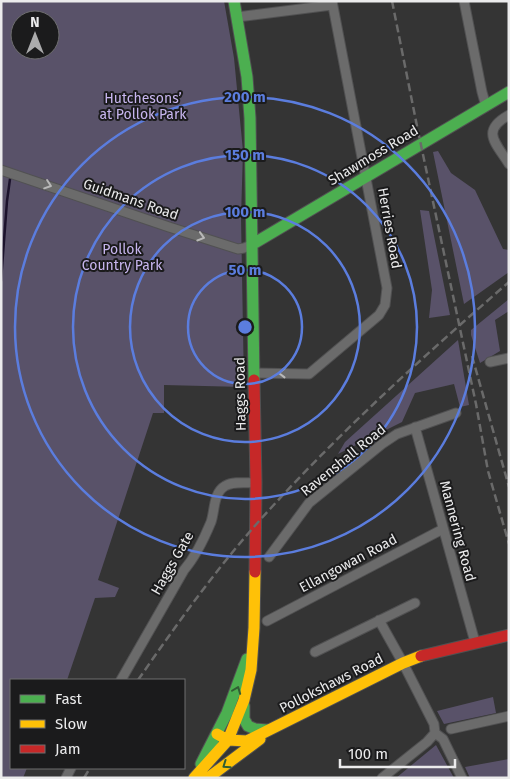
<svg xmlns="http://www.w3.org/2000/svg" width="510" height="779" font-family="'Fira Sans',sans-serif">
<rect width="100%" height="100%" fill="#343434"/>
<path fill="#595269" fill-rule="evenodd" d="M1,1H224L234,58L243,151L241,217L244,387L164,385V413H153L98,580L119,588L115,597L95,598L67,680H11V768H27L23,778H1ZM20,20H50V50H20Z
M438,151L451,173L475,190L503,249L509,250V272L464,304L433,152Z
M420,210L429,211L450,315L429,318L432,290Z
M509,299V311L495,320L500,351L480,363L471,335V330Z
M458,340L469,405L460,407L454,384L415,393L402,422L338,454L345,442Z
M493,697L496,713L444,724L437,711Z
M436,745L454,778H396Z
M509,759V778H470L465,767Z"/>
<g fill="none" stroke-linecap="round" stroke-linejoin="round">
<path stroke="#1c132c" stroke-width="2.5" d="M1,281L7,201L10,179"/>
<defs>
<path id="street" d="M464,1L482,92L486,106
M237,17L332,5
M509,115C480,131 496,143 509,164
M1,170L169,227L238,249L244,248L253,244
M490,362L509,358
M254,373L309,374L379,315L385,305L387,288L332,1
M415,427L475,642
M269,557L309,503L382,444L397,434L456,413
M379,620L403,663L434,724L435,733L443,739L462,778
M267,621L443,529
M315,652L415,603
M121,680L184,570C196,556 204,539 211,522C215,511 213,493 225,486C233,481 246,483 256,483
M451,729L509,716
M66,778L71,768
M382,778L427,742L435,733"/>
<path id="fast" d="M234,1L247,77L250,118L254,380
M253,244L509,92
M244,706V719L248,726L255,729L267,730
M201,764L227,713L247,659"/>
<path id="slow" d="M217,734L228,740L247,741L403,663L421,656
M194,778L228,740L244,700L251,670L254,628L255,572
M208,778L260,739"/>
<path id="jam" d="M254,380L256,483L255,572
M421,656L509,635"/>
</defs>
<use href="#street" stroke="#515152" stroke-width="11"/>
<use href="#fast" stroke="#515152" stroke-width="13"/>
<use href="#slow" stroke="#515152" stroke-width="13"/>
<use href="#jam" stroke="#515152" stroke-width="13"/>
<use href="#street" stroke="#6b6b6b" stroke-width="9"/>
<use href="#fast" stroke="#4caf50" stroke-width="11"/>
<use href="#slow" stroke="#ffc107" stroke-width="11"/>
<use href="#jam" stroke="#c62828" stroke-width="11"/>
<path stroke="#6a6a6a" stroke-width="2.5" stroke-dasharray="8 4" stroke-linecap="butt" d="M392,1L418,131L476,404L488,471L509,544
M472,356L509,487
M138,680C179,621 221,562 270,509C344,428 426,354 509,282
M84,778L90,768"/>
</g>
<defs><path id="oneway-chevron" d="M-2-3.5L2.5 0L-2 3.5" fill="none" stroke-width="1.6" stroke-linecap="round" stroke-linejoin="round" transform="scale(1.25)"/></defs>
<g stroke="#b8b8b8">
<use href="#oneway-chevron" transform="translate(48 185) rotate(19)"/>
<use href="#oneway-chevron" transform="translate(201 237) rotate(17)"/>
<use href="#oneway-chevron" transform="translate(282 373) rotate(-180)"/>
</g>
<g stroke="#315e33">
<use href="#oneway-chevron" transform="translate(237 690) rotate(-69)"/>
<use href="#oneway-chevron" transform="translate(226 765) rotate(145)"/>
</g>
<g fill="none" stroke="#5b7dde" stroke-width="2.5">
<circle cx="245" cy="327" r="57"/>
<circle cx="245" cy="327" r="115"/>
<circle cx="245" cy="327" r="172"/>
<circle cx="245" cy="327" r="230"/>
</g>
<g text-anchor="middle" stroke-width="4" stroke-linejoin="round" paint-order="stroke">
<g font-size="14" fill="#c8b6ef" stroke="#1b1b1c">
<text x="143" y="103">Hutchesons’<tspan x="143" dy="16">at Pollok Park</tspan></text>
<text x="122" y="254">Pollok<tspan x="122" dy="16">Country Park</tspan></text>
</g>
<g font-size="14" fill="#ebebec" stroke="#1b1b1c">
<text transform="translate(373 155) rotate(-31)" y="5">Shawmoss Road</text>
<text transform="translate(131 199) rotate(19)" y="5">Guidmans Road</text>
<text transform="translate(390 228) rotate(80)" y="5">Herries Road</text>
<text transform="translate(240 394) rotate(-91)" y="5">Haggs Road</text>
<text transform="translate(343 460) rotate(-39)" y="5">Ravenshall Road</text>
<text transform="translate(458 531) rotate(75)" y="5">Mannering Road</text>
<text transform="translate(172 563) rotate(-60)" y="5">Haggs Gate</text>
<text transform="translate(348 563) rotate(-28)" y="5">Ellangowan Road</text>
<text transform="translate(331 683) rotate(-27)" y="5">Pollokshaws Road</text>
</g>
</g>
<circle cx="245" cy="327" r="8" fill="#5b7dde" stroke="#1b1b1c" stroke-width="2.5"/>
<g font-size="15" text-anchor="middle" font-weight="bold" fill="#5b7dde" stroke="#1b1b1c" stroke-width="4" stroke-linejoin="round" paint-order="stroke">
<text x="245" y="102">200 m</text>
<text x="245" y="160">150 m</text>
<text x="245" y="217">100 m</text>
<text x="245" y="275">50 m</text>
</g>
<rect width="510" height="779" fill="none" stroke="#ebebec" stroke-width="5"/>
<rect x="10" y="679" width="175" height="90" fill="#1b1b1c" stroke="#6e6e6f"/>
<rect x="20" y="695" width="25" height="8" fill="#4caf50" stroke="#6e6e6f"/>
<text x="55" y="704" font-size="15" fill="#ebebec">Fast</text>
<rect x="20" y="720" width="25" height="8" fill="#ffc107" stroke="#6e6e6f"/>
<text x="55" y="729" font-size="15" fill="#ebebec">Slow</text>
<rect x="20" y="745" width="25" height="8" fill="#c62828" stroke="#6e6e6f"/>
<text x="55" y="754" font-size="15" fill="#ebebec">Jam</text>
<g transform="translate(35 35)"><circle r="24" fill="#1b1b1c" stroke="#6e6e6f"/>
<path d="M0-4L9 19L0 12L-9 19Z" fill="#ababac"/>
<text y="-8" font-size="14" font-weight="bold" text-anchor="middle" fill="#ebebec">N</text>
</g>
<path d="M340 759v8h115v-8" fill="none" stroke="#ebebec" stroke-width="2.5"/>
<text x="348" y="759" font-size="15" fill="#ebebec" stroke="#1b1b1c" stroke-width="4" paint-order="stroke">100 m</text>
</svg>
